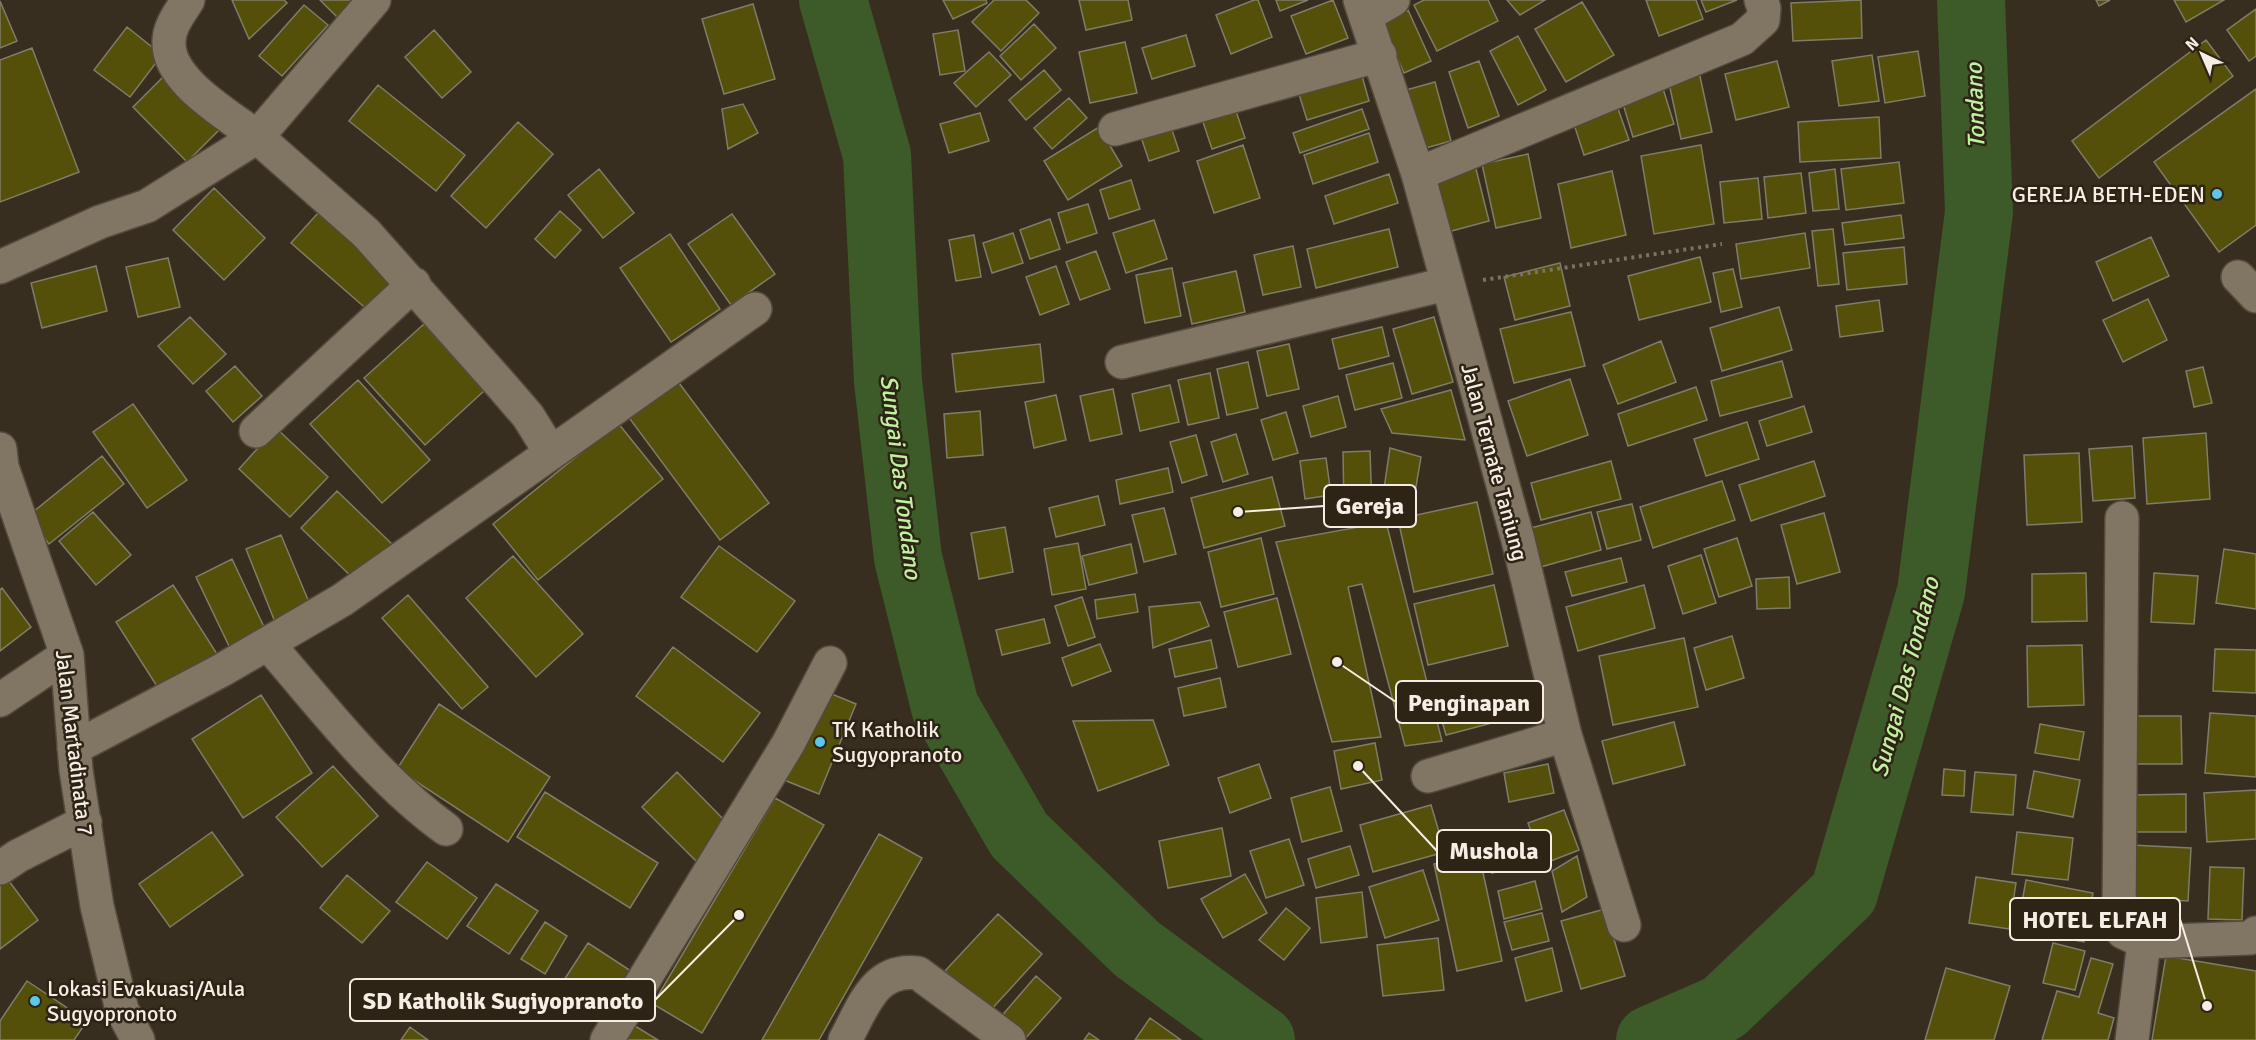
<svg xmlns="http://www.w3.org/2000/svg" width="2256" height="1040" font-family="Signika,sans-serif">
<rect width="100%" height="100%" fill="#382e1f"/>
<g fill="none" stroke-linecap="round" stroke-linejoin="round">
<path stroke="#3d5b28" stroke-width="68" d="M833,0L877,155L888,381L908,558L945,707L1019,835L1137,949L1261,1040
M1650,1040L1723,1008L1844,893L1931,592L1979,212L1971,0"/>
</g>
<path fill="#544f09" stroke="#7e7d69" stroke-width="1.5" d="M232,0H284L287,3L249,39Z
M320,0H359L339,19Z
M943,0H986L987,3L953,19Z
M994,0H1026L1039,13L1001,51L972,22Z
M1079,0H1128L1132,20L1086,30Z
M1254,0H1258L1272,37L1231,54L1216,15Z
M1276,0H1308L1280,11Z
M1333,0L1348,38L1306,54L1291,16Z
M1424,0H1488L1498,21L1437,51L1414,5Z
M1507,0H1545L1520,15Z
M1646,0H1696L1703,19L1659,36Z
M1701,0H1737L1706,12Z
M1861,0L1862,38L1793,41L1791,3Z
M2096,0H2110L2099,6Z
M2174,0H2224L2186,22Z
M0,1L17,41L0,48Z
M1582,2L1614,55L1566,82L1535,29Z
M753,4L775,79L724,94L702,19Z
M304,5L328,25L282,76L259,56Z
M2256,9V56L2249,61L2227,30Z
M1408,10L1431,61L1404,73L1381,22Z
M1034,24L1056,48L1021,80L1000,56Z
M127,27L162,55L130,97L94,70Z
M434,30L471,72L442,98L405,57Z
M958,30L965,71L940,75L933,34Z
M1186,35L1195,66L1152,79L1142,48Z
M1518,36L1546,90L1518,105L1490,51Z
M2206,40L2233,76L2099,178L2072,141Z
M1125,42L1137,93L1090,103L1079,52Z
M32,48L79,172L0,202V60Z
M1918,51L1925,96L1885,103L1878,57Z
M989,52L1011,75L976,107L954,83Z
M1872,55L1879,101L1839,106L1832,61Z
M1479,61L1499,116L1468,128L1449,72Z
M1777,61L1789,107L1736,120L1725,74Z
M1698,67L1712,132L1681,139L1667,74Z
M1044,70L1061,90L1026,120L1009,100Z
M168,72L222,127L187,162L133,107Z
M1361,72L1369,101L1307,120L1298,91Z
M1435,82L1451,141L1422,149L1406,90Z
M1661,82L1674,124L1633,137L1620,94Z
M378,85L465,155L436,191L349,121Z
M2256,89V225L2219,252L2154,162Z
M1069,98L1087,118L1052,149L1034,128Z
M1233,102L1245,138L1212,149L1200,113Z
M1616,103L1629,140L1584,155L1572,118Z
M743,104L758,133L728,149L722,109Z
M1362,109L1369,129L1300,153L1293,133Z
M980,113L989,141L949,153L940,124Z
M1879,117L1881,158L1800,162L1798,122Z
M1169,121L1179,151L1149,161L1139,131Z
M518,122L553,154L486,228L451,196Z
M1099,127L1122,166L1068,200L1044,161Z
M1369,133L1378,162L1313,184L1304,155Z
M1243,145L1260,198L1214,213L1197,161Z
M1701,145L1714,224L1654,234L1641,156Z
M1528,154L1541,218L1496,228L1482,164Z
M1474,161L1489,221L1444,233L1429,173Z
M1899,162L1904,203L1846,210L1841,169Z
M599,169L634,213L603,238L568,195Z
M1835,169L1839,209L1813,211L1809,173Z
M1612,171L1626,235L1571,248L1558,184Z
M1801,173L1806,213L1768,218L1764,177Z
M1389,174L1398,203L1334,224L1325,196Z
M1758,178L1762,219L1724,223L1720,182Z
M1131,180L1140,209L1109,219L1100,190Z
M214,188L265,238L224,280L173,230Z
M1088,204L1097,233L1067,243L1058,213Z
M560,211L581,230L555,258L535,239Z
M318,213L397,282L370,312L291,243Z
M732,214L775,274L731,305L688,244Z
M1901,215L1904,238L1845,245L1842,223Z
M1050,219L1060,249L1030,259L1020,230Z
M1154,220L1167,259L1126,273L1113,233Z
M1389,229L1398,267L1316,288L1307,249Z
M1833,229L1839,284L1818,286L1812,231Z
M1013,233L1023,263L992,273L983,243Z
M1805,233L1810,268L1741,279L1736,244Z
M670,234L720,309L671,342L620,268Z
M974,235L981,277L956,281L949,240Z
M2151,237L2169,276L2113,301L2096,262Z
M1293,246L1301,287L1263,295L1254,255Z
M1904,247L1907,284L1847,290L1843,253Z
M1096,251L1110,289L1080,300L1066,262Z
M1700,257L1711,302L1639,320L1628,276Z
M168,258L180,307L138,317L126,267Z
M1560,263L1570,306L1515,320L1504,277Z
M96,266L107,311L42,328L31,283Z
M1056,266L1069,304L1040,315L1026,277Z
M1172,268L1181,316L1145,323L1136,275Z
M1733,269L1742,307L1721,312L1713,273Z
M1236,271L1245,312L1192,324L1183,283Z
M2148,299L2167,340L2123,362L2103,320Z
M1879,300L1883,331L1840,337L1836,306Z
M1779,307L1792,350L1722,371L1710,328Z
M1571,312L1585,366L1514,383L1500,329Z
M190,317L226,354L193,384L158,346Z
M1434,317L1453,382L1412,394L1393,329Z
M424,324L484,391L425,445L364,378Z
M1382,327L1389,356L1339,369L1332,339Z
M1661,341L1676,382L1618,404L1603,365Z
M1040,344L1044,382L956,392L952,354Z
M1289,344L1299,389L1267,396L1257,351Z
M1782,361L1792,397L1720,416L1711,381Z
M1248,362L1258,408L1227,415L1217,369Z
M1393,363L1402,398L1355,410L1346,375Z
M235,366L262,396L233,422L206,391Z
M2203,367L2212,403L2194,407L2186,371Z
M1210,373L1219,418L1188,425L1178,380Z
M676,379L769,503L720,540L627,415Z
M1570,379L1588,435L1527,456L1508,401Z
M358,380L430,460L382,503L310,424Z
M1170,385L1179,422L1140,431L1132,394Z
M1696,387L1707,420L1628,446L1618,414Z
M1113,389L1122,434L1090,441L1080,396Z
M1451,390L1465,440L1392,433L1381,409Z
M1056,395L1066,440L1034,448L1025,402Z
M1338,396L1346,427L1311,437L1303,406Z
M133,404L187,480L147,508L93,432Z
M1804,406L1812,432L1767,446L1759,421Z
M980,411L983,455L947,458L944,414Z
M1286,412L1298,453L1273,460L1261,420Z
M1747,422L1759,459L1706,476L1694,439Z
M618,423L663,479L538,580L493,524Z
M276,428L328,477L290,517L239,469Z
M2206,433L2210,499L2147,504L2143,438Z
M1236,434L1248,474L1223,482L1211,442Z
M1196,435L1207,475L1182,483L1170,442Z
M2132,446L2135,498L2093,501L2089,449Z
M1390,448L1421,457L1412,510L1381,509Z
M1370,451L1372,507L1344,508L1343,452Z
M2079,453L2082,522L2027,525L2024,455Z
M102,456L124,484L49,544L28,516Z
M1326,458L1331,495L1305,499L1300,461Z
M1611,461L1621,499L1541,520L1531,483Z
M1814,461L1825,496L1751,521L1739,485Z
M1168,468L1173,492L1120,504L1116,480Z
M1272,477L1285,526L1204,548L1191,498Z
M1722,481L1735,520L1653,548L1640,507Z
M337,491L393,545L357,582L301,528Z
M1098,496L1105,525L1056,537L1049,508Z
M1477,502L1493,574L1414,592L1398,519Z
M1632,504L1641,540L1607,549L1597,512Z
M1164,508L1176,554L1144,562L1132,515Z
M93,512L131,555L96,585L59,541Z
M1591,512L1601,550L1537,568L1527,529Z
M1824,513L1840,572L1797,584L1781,525Z
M1386,522L1442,741L1405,746L1362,584L1348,587L1381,737L1332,742L1276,542Z
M1005,527L1013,572L979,579L971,533Z
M281,535L311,607L275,622L246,549Z
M1261,538L1274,594L1221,607L1208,552Z
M1737,538L1752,586L1719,597L1704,549Z
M1078,543L1086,589L1052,595L1044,549Z
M1131,544L1137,573L1089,585L1082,556Z
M719,546L795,601L757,652L681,597Z
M2224,549L2256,554V609L2216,603Z
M1701,555L1716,603L1683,614L1668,566Z
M513,556L583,634L536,677L466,598Z
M1621,558L1627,582L1572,596L1565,572Z
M232,559L265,629L229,646L196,577Z
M2086,573L2087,621L2032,622V574Z
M2154,573L2198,576L2194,624L2151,622Z
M1789,577L1790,608L1757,609L1756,579Z
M173,585L217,654L160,691L116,622Z
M1494,585L1508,646L1428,665L1414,604Z
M1644,585L1655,628L1578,651L1566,607Z
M2,588L31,627L0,651V590Z
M1135,594L1138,612L1097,619L1095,600Z
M408,595L488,687L462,709L382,618Z
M1082,597L1095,637L1068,646L1055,606Z
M1277,598L1291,654L1238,667L1224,612Z
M1200,602L1209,626L1153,648L1149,607Z
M1044,619L1050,643L1002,655L996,630Z
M1732,636L1744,678L1706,690L1694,648Z
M1684,638L1698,707L1613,725L1599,656Z
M1211,640L1217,668L1175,677L1169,649Z
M1100,644L1111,671L1072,686L1062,658Z
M2082,645L2084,705L2028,707L2027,646Z
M673,647L760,713L723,762L636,696Z
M2215,649L2256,650V693L2213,691Z
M1220,678L1226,707L1184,716L1178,688Z
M1501,682L1511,718L1446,735L1436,700Z
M822,690L856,704L819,794L784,780Z
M261,695L312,773L243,818L192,739Z
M439,704L550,777L508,842L397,769Z
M2210,713L2256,716V777L2205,773Z
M2129,716H2181L2182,764H2129Z
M1153,720L1169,765L1098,791L1073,721Z
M1674,722L1685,765L1613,784L1602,741Z
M2040,724L2084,732L2079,760L2035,753Z
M1375,743L1382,780L1341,789L1334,751Z
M1259,764L1271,798L1230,813L1218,778Z
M1548,764L1554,793L1509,802L1504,773Z
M333,766L378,816L322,867L276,817Z
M1944,769L1965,771L1964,796L1942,795Z
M2034,771L2080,780L2073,817L2027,808Z
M677,772L731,827L696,861L642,807Z
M1975,772L2016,775L2013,815L1971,812Z
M1330,787L1342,831L1302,842L1291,798Z
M2256,790V839L2207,842L2204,793Z
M545,792L658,863L630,908L517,837Z
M2186,794V832H2137L2136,795Z
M775,798L824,825L702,1033L653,1004Z
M1431,805L1445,852L1373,872L1360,825Z
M1564,810L1579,850L1543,864L1528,823Z
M1222,828L1231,876L1168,888L1159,841Z
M212,832L243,875L170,927L139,884Z
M2017,832L2073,838L2068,880L2012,874Z
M879,834L922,858L819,1040H762Z
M1522,835L1529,864L1492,873L1484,845Z
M1289,839L1304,885L1266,898L1250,851Z
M2131,845L2191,848L2188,901L2128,897Z
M1350,846L1359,875L1316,888L1308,859Z
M1479,854L1502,961L1457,971L1434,864Z
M1577,856L1587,897L1562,912L1552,871Z
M427,862L477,898L447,939L396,902Z
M2210,867L2244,868L2242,920L2208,919Z
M1423,870L1439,920L1385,938L1369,887Z
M1245,874L1267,913L1223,938L1201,899Z
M347,875L390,911L362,943L320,908Z
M6,877L38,920L0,949V882Z
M1976,877L2016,883L2009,929L1969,923Z
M2026,880L2093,893L2084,942L2017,930Z
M1535,881L1542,909L1504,919L1498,891Z
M496,884L538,911L509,954L467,926Z
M1362,892L1367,937L1321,943L1316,898Z
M1286,908L1310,928L1284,960L1259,940Z
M1605,909L1625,976L1581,989L1561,921Z
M1542,913L1549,941L1512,950L1504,922Z
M998,914L1042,954L989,1012L945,971Z
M545,922L567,936L545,974L521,959Z
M1438,938L1444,990L1383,996L1377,945Z
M588,943L631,971L605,1011L562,983Z
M2053,943L2085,951L2075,990L2043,983Z
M1552,948L1562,991L1526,1001L1515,958Z
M2166,956L2256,971V1040H2152Z
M2091,958L2113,964L2098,1013L2114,1018L2108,1040H2042L2057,991L2079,997Z
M1946,968L2010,986L1994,1040H1925Z
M1036,976L1061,998L1024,1040L999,1019Z
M27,981L87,1021L74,1040H0V1021Z
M1150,1018L1181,1040H1135Z
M630,1023L658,1040H619Z
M410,1027L428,1040H401Z
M1089,1033L1099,1040H1084Z"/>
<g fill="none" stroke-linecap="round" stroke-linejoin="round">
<defs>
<path id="minor" d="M188,0C180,13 169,26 169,42C167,81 229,115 257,137L374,0
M1360,0L1418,174L1518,540L1565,735L1624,925
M1367,15L1393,0
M1115,129L1380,55
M1418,174L1742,39L1763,20L1764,8L1761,0
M0,267L100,222L147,206L257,137L366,233L503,387L528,416L551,453L342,600L222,670L74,748
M2238,277L2256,296
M1122,362L1446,284
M256,431L414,284
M0,449L2,467L67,655L76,770L97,906L122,1010L138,1040
M551,453L755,309
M2122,518L2119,923L2123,932L2144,942L2250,938L2256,933
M268,644C324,708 377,779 446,829
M0,700L67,655
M1428,776L1565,735
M0,868L18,856L85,822
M607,1040L788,744L830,663
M845,1040C863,1008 874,967 918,973L1009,1040
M2132,1040L2144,942"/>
</defs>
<use href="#minor" stroke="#524a3d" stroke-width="36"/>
<path stroke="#7b7265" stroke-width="4" stroke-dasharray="3 4.5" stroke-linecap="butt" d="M1483,280L1722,244"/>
<use href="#minor" stroke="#817564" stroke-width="33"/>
</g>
<g fill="#5cc7e7" stroke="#2e2415" stroke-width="2">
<circle cx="2217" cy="194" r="6"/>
<circle cx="820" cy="742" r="6"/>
<circle cx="35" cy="1001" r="6"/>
</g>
<g text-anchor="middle" stroke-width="5" stroke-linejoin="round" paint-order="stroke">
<g font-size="22" fill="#f5eee5" stroke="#2e2415" text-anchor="start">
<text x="2205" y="202" text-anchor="end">GEREJA BETH-EDEN</text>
<text x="832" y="737">TK Katholik<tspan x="832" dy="25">Sugyopranoto</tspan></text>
<text x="47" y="996">Lokasi Evakuasi/Aula<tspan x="47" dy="25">Sugyopronoto</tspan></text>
</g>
<g font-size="22" fill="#f5eee5" stroke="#2e2415">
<text transform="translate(1495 462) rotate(75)" y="8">Jalan Ternate Taniung</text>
<text transform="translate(75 743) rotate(83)" y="8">Jalan Martadinata 7</text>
</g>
<g font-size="24" font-style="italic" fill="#c0f0a1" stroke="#2e2415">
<text transform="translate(1975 106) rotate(-92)" y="8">Tondano</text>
<text transform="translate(901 477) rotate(83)" y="8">Sungai Das Tondano</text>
<text transform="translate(1905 677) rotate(-75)" y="8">Sungai Das Tondano</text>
</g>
</g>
<path fill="none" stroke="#f5eee5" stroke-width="2" d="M1238 512L1324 506M1337 662L1396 702M1358 766L1437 851M2207 1006L2180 919M739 915L655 1000"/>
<g fill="#f5eee5" stroke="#2e2415" stroke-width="2">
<circle cx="1238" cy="512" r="6"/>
<circle cx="1337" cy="662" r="6"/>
<circle cx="1358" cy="766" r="6"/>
<circle cx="2207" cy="1006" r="6"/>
<circle cx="739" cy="915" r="6"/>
</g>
<g fill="#2e2415" stroke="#f5eee5" stroke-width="2">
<rect x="1324" y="485" width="92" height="42" rx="6"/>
<rect x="1396" y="681" width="147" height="42" rx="6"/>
<rect x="1437" y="830" width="114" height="42" rx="6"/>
<rect x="2010" y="898" width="170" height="42" rx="6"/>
<rect x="350" y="979" width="305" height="42" rx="6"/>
</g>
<g font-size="24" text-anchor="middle" font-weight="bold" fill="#f5eee5">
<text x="1370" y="514">Gereja</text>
<text x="1469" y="711">Penginapan</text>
<text x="1494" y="859">Mushola</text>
<text x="2095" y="928">HOTEL ELFAH</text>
<text x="503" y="1009">SD Katholik Sugiyopranoto</text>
</g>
<g transform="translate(2202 54) rotate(316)" stroke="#2e2415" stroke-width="4.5" paint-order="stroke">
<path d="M0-4.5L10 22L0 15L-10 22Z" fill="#f5eee5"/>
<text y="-9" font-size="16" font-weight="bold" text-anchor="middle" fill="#f5eee5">N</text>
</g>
</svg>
